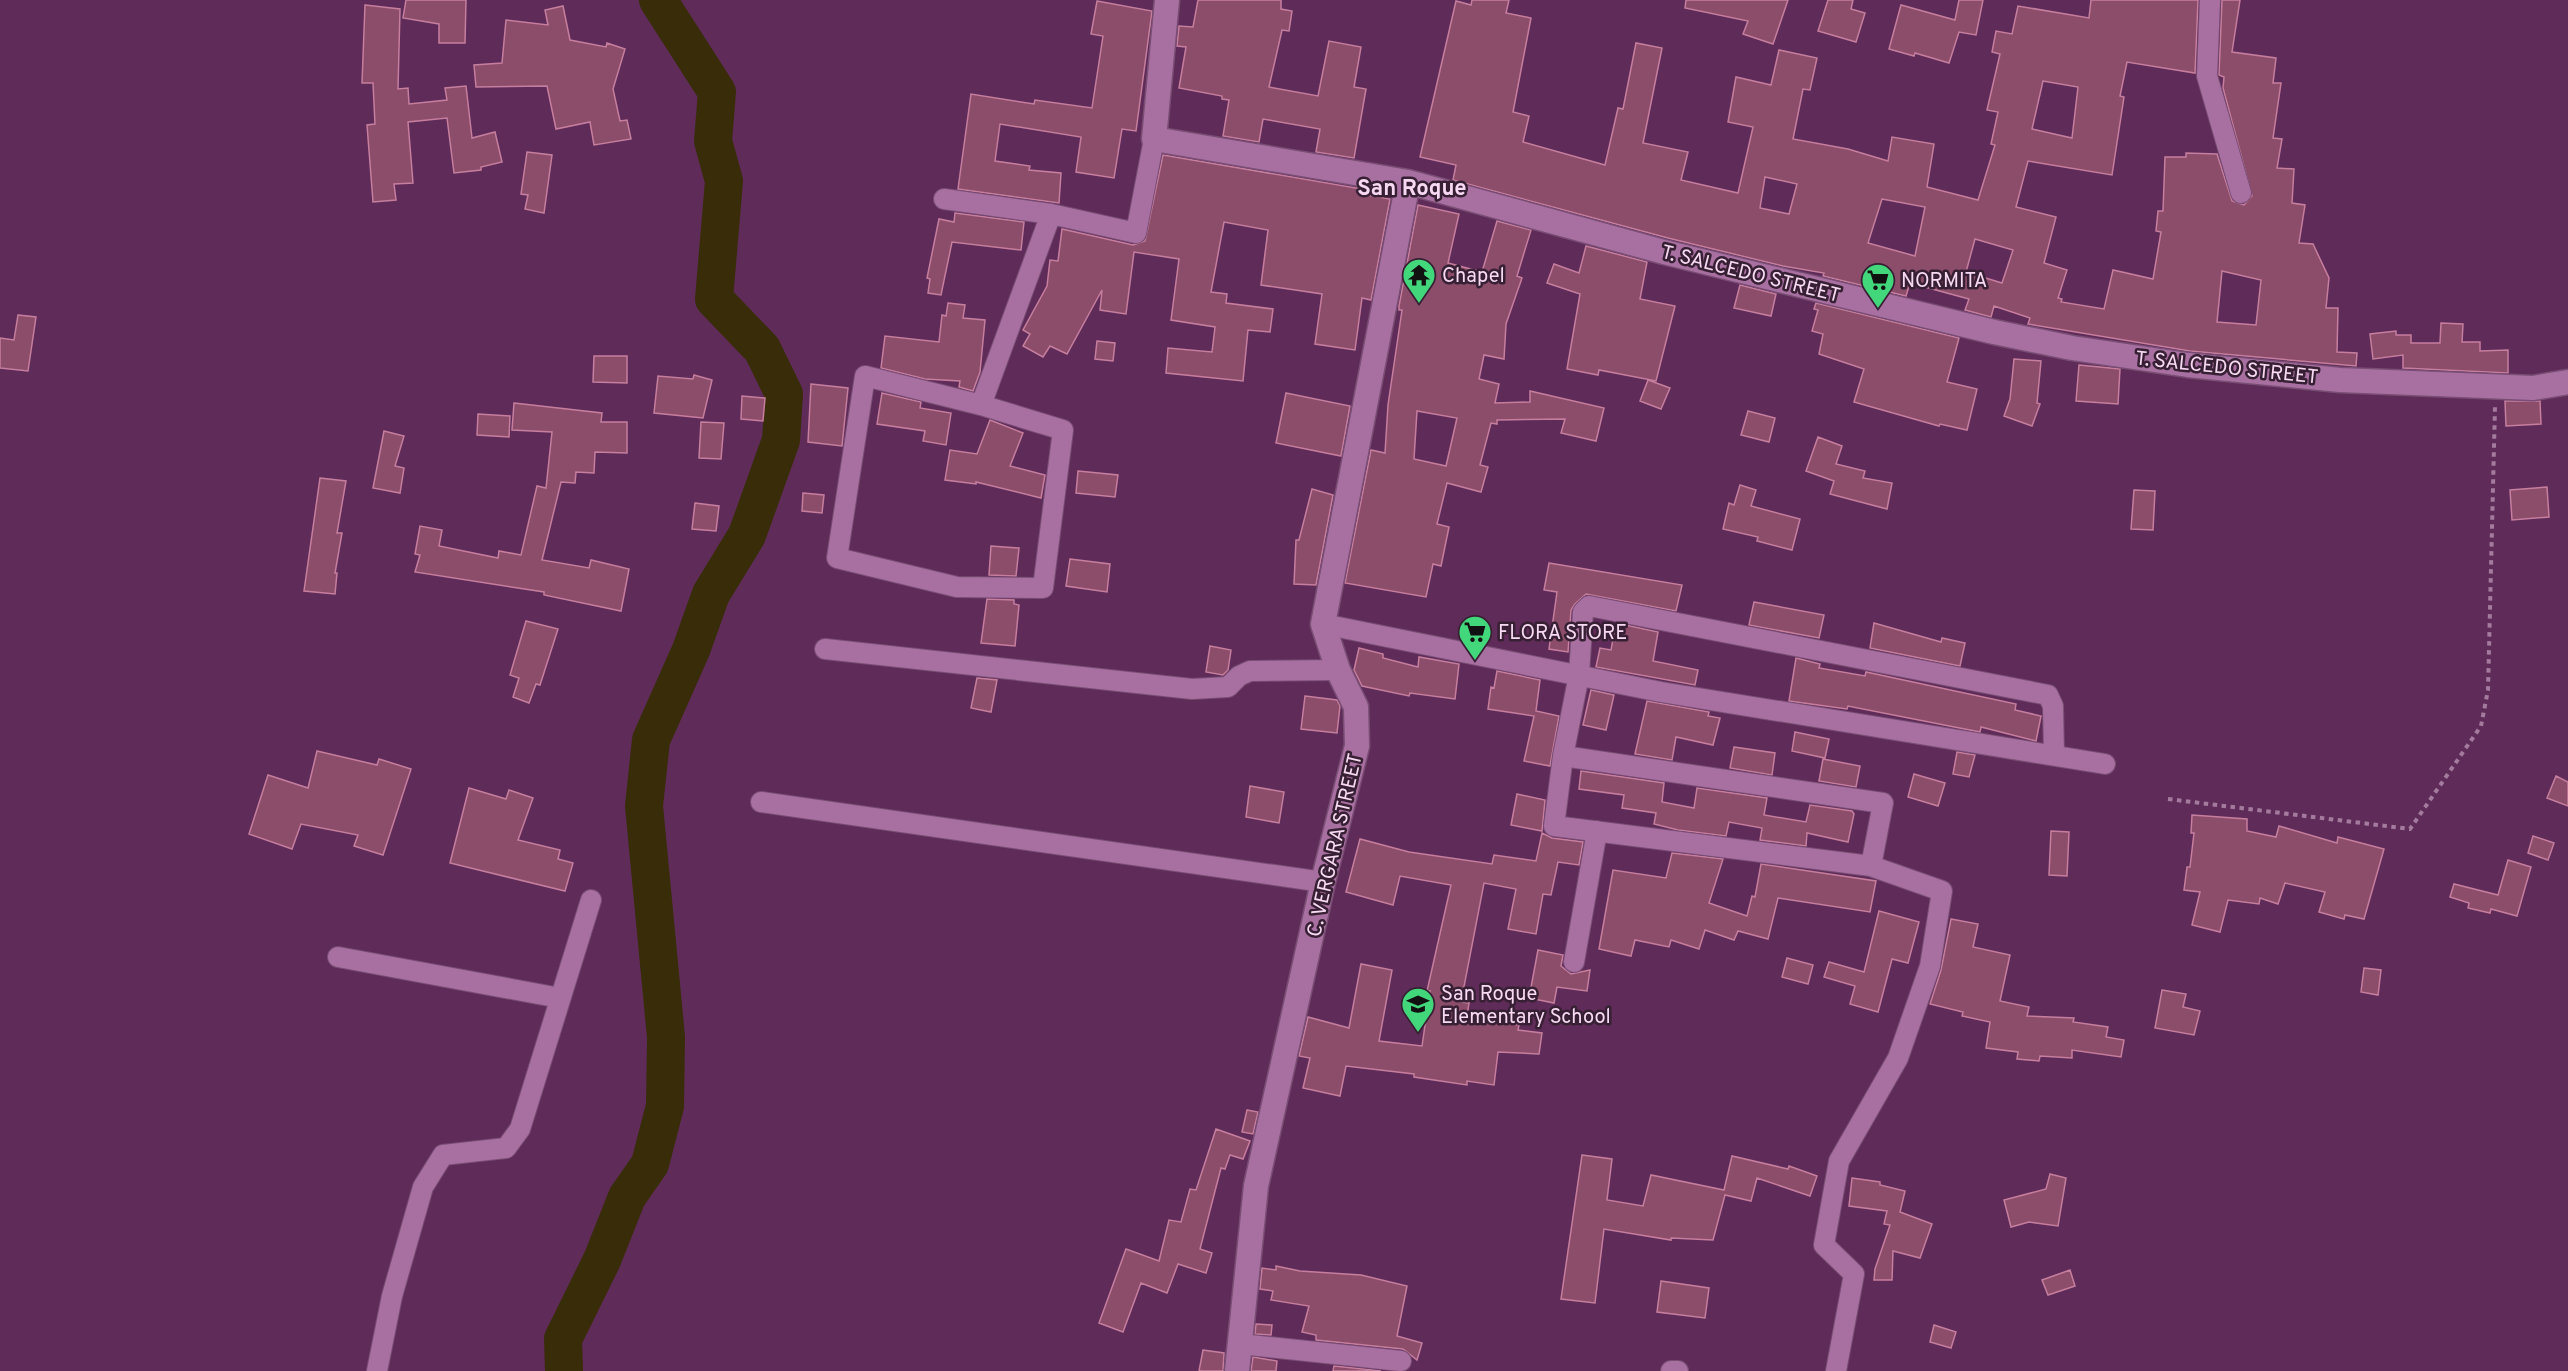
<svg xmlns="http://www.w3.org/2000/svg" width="2568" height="1371" font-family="Overpass,sans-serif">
<rect width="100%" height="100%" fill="#5f2c59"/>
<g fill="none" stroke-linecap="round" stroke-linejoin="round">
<path stroke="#382d08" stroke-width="38" d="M564,1371L563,1339L602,1260L627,1197L650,1164L665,1106L666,1037L644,806L651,740L691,650L711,594L747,535L781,440L784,394L762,349L714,299L724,181L713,141L717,92L658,0"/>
</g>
<path fill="#8c4d6a" stroke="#c67e9e" stroke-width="1.5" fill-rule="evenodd" d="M406,0H466L465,43H439V24L403,18Z
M1198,0H1281V9L1292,11L1289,31L1282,30L1269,87L1318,96L1329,41L1361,47L1354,87L1366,89L1354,158L1316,152L1320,129L1263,119L1259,142L1223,136L1229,100L1222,99V96L1179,88L1186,47L1177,46L1179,26L1193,27Z
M1472,0H1509L1506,13L1531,18L1513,112L1529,116L1523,142L1605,165L1618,108L1623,109L1636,43L1662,48L1643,143L1688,152L1681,180L1738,193L1753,127L1728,122L1736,77L1771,85L1779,50L1817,58L1810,90L1803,89L1793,139L1848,149L1888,161L1892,137L1934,144L1927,187L1978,200L1995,145L1991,144L1998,112L1987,110L2000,54L1992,52L1996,31L2012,34L2018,6L2089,18L2091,0H2198L2195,73L2127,62L2120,96L2124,97L2112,175L2028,161L2016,207L2056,217L2044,263L2067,270L2058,298L2062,299L2061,302L2104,309L2113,270L2153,279L2161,232L2156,231L2158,211H2163L2165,157H2186V153L2217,154L2232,201L2244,205L2252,196L2223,88L2224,77L2219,75L2222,0H2240L2232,52L2276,58L2273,83H2281L2273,138L2282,139L2277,168L2294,169L2292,203L2305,205L2299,243L2313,244L2329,278L2326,308H2338L2337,352L2357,353L2356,366L2190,351L2028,324L2030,318L1994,306L1991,317L1965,310L1969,299L1910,283L1906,296L1823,276L1824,273L1783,266L1668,238L1453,180L1456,165L1420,157L1456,1L1471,5ZM2043,81L2078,87L2072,138L2032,129ZM1765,177L1797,184L1789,214L1760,208ZM1882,199L1925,207L1915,256L1868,243ZM1975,239L2013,250L2002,283L1966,272ZM2222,271L2261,280L2256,325L2217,322Z
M1686,0H1788L1773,44L1743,34L1748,21L1685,8Z
M1828,0H1853L1851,9L1865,13L1856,42L1818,31Z
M1959,0H1983L1976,35L1959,32L1949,63L1915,53L1914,56L1889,49L1901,5L1955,20Z
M1097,1L1152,11L1136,131L1122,129L1114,178L1076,172L1081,137L1000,124L995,161L1030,166L1029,170L1061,173L1059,203L958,189L971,94L1034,104L1035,100L1092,108L1103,36L1091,34Z
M365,5L400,9L398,89L408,88L409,104L447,100L445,88L466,86L472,138L495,132L502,162L481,167V170L454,173L447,118L408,122L413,183L394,184L396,200L373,202L367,125L375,124L373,83H362Z
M563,6L570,40L606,47L607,43L625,49L613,89L620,121L627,120L631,139L594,145L590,122L556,129L547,86L476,87L474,65L502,63L506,20L548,25L545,10Z
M527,152L552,155L544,213L525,209L528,195L521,194Z
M1163,155L1362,189L1361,194L1390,199L1371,300L1362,298L1355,350L1315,344L1322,294L1261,285L1268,230L1224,222L1211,292L1227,294L1226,303L1273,309L1270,332L1248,330L1243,381L1166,373L1168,348L1212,352L1215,327L1171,320L1179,259L1134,252L1126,314L1100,310L1102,290L1067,354L1050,346L1043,357L1023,346L1030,334L1023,330L1047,286L1050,260L1058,261L1062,229L1133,245L1145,241Z
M1418,205L1459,214L1448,263L1482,272L1497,221L1531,230L1517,276L1522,278L1506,324L1504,359L1484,355L1479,379L1499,384L1495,403L1530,402V391L1604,408L1596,441L1561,433L1565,419L1497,420V424L1491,423L1480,465L1488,467L1481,492L1447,483L1437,524L1449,527L1441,566L1433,564L1426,597L1345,583L1371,450L1385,453L1388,405L1402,310H1399V306ZM1417,411L1457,418L1446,466L1414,459Z
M955,213L1024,222L1021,250L952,242L941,295L928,293L930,279L927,278L939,219L954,222Z
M1586,246L1647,262L1640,299L1675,306L1656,381L1599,370L1598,375L1567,369L1580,294L1547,283L1554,264L1579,273Z
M1740,285L1776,294L1771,316L1734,308Z
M948,303L965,305L963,318L985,320L980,372L973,391L959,387L960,381L925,379L881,368L885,336L939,342L942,315L946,316Z
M1816,303L1959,338L1947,382L1977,389L1967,430L1940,424L1939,426L1854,402L1864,369L1819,354L1823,334L1812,331L1818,310L1814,309Z
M18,315L36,317L28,371L0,368V338L14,340Z
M2441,323L2463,324L2462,342H2480V351L2508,350V373L2403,368V355L2373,359L2370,334L2396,331V335H2411V343H2440Z
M1097,341L1115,343L1113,361L1095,359Z
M594,356H627V383L593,382Z
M2014,359L2041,361L2037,403L2040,404L2032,426L2004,416L2010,399Z
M2079,365L2120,369L2118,404L2076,401Z
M694,375L712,380L703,418L654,413L658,376L693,379Z
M1648,380L1670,388L1661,409L1640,401Z
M811,384L848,388L842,446L808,442Z
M882,393L921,402L920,408L951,413L946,445L923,441L925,431L877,424Z
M1286,393L1350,406L1341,456L1276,443Z
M742,396L765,398L763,421L741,419Z
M2505,401H2540L2541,424L2506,426Z
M514,403L602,413L601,422H627V453L595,452L594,473L576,472L575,483L561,482L542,560L589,568L591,560L629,569L621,611L544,595V592L415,572L420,555L415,554L420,526L442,530L439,546L498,558L499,551L521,555L537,486L546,488L552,432L512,430Z
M1748,411L1775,418L1769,442L1741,435Z
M478,414L510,416L509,437L477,435Z
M990,420L1023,433L1010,466L1045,475L1041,498L976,482V484L945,480L950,450L977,454Z
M701,422L724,423L721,459L699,458Z
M384,431L404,436L395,466L404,468L400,493L373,488Z
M1818,437L1842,446L1836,464L1865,471L1863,478L1892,483L1887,509L1830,494L1834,481L1806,471Z
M1078,471L1118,475L1115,497L1076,493Z
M320,478L346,481L337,533H342L335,573H337L335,594L304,591Z
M1740,485L1756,490L1751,506L1800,519L1792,550L1757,541L1758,537L1723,529L1729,503L1734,505Z
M2547,487L2549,517L2512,520L2510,490Z
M1312,489L1333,495L1316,585L1294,584L1296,540H1299Z
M2134,490L2155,491L2153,530L2131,529Z
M803,493L824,495L822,513L802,511Z
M695,503L719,506L716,531L692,529Z
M991,546L1019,548L1016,576L989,575Z
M1070,559L1110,564L1107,592L1066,586Z
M1549,563L1682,585L1676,611L1586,594L1575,604L1571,610L1568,652L1549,649L1557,592L1544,590Z
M987,599L1014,600V604L1019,605L1015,646L981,643Z
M1754,602L1824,615L1819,638L1749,625Z
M526,621L558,629L540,685L536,684L529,703L513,697L519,678L510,675Z
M1616,623L1658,632L1653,661L1698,670L1695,685L1596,667L1600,648L1611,650Z
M1874,623L1941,642L1942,638L1965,643L1960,666L1870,648Z
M1210,646L1231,650L1228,670L1223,675L1206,672Z
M1359,648L1383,654V658L1418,667L1419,657L1459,664L1455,699L1410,693L1409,696L1362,686L1354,670Z
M1796,658L1820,664L1819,668L1865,676L1866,672L2016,704L2015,710L2041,716L2036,741L1981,727L1980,732L1848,706L1847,709L1789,701Z
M1497,671L1540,680L1536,711L1559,716L1550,766L1524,761L1534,716L1488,709L1491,687L1494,688Z
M977,678L997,680L991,712L971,708Z
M1591,690L1614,695L1606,730L1583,725Z
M1305,696L1337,700L1340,706L1337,733L1301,729Z
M1647,701L1709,712L1708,716L1720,718L1713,745L1676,737L1672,760L1635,754Z
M1795,732L1829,739L1825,758L1792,751Z
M1734,747L1775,753L1772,775L1730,768Z
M317,751L377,765L379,759L411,769L383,855L354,846L358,835L301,824L292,849L249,834L268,775L308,788Z
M1957,752L1975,755L1969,777L1953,774Z
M1823,759L1860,766L1856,787L1819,781Z
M1581,771L1664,783L1662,802L1694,808L1697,788L1767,798L1764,815L1806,822L1810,805L1852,811L1854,814L1848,842L1807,833L1806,846L1760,840L1762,828L1729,822L1726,836L1678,830L1654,824L1656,813L1622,808L1624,795L1579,789Z
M1914,774L1945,783L1938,806L1908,797Z
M2556,776L2568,782V806L2547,798Z
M1250,786L1284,792L1279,823L1246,817Z
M469,788L506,799L509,790L533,798L518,840L560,850L558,859L573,863L565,891L450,863Z
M1517,794L1545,800L1542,831L1511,825Z
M2192,815L2247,819V831L2276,837L2279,826L2337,843L2338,837L2384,849L2364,919L2345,915L2344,919L2319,912L2325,892L2285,883L2278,904L2260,898L2259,904L2228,900L2220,932L2192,925L2200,892L2184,890L2187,867H2190L2194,833H2191Z
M2051,831L2069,832L2067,876L2049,875Z
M1542,833L1552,838L1583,842L1579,865L1558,862L1551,895L1543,894L1536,934L1508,929L1516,889L1484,883L1461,1002L1469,1003L1467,1016L1519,1025L1518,1030L1542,1033L1539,1054L1498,1052L1494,1085L1467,1081V1085L1414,1077V1074L1346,1066L1340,1096L1303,1088L1310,1058L1299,1056L1308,1017L1349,1028L1361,964L1392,970L1379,1041L1422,1046L1430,991H1427L1451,885L1400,876L1393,905L1346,892L1360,839L1409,852L1492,864L1494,855L1536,861Z
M2533,836L2554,843L2548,860L2528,853Z
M1672,853L1723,859L1709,903L1747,916L1752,896L1755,897L1761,864L1876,881L1870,912L1778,898L1768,939L1738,931L1734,940L1705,930L1699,949L1671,940L1669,947L1635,940L1631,956L1599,949L1613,870L1666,878Z
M2508,860L2531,867L2517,916L2491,909L2490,913L2468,908L2469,903L2450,897L2454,884L2498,895Z
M1879,911L1919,922L1908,963L1892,959L1878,1012L1850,1004L1855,986L1824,977L1829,962L1864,972Z
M1951,919L1978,924L1973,947L2010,955L2000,1001L2029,1007L2027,1016L2074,1018L2073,1022L2108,1027L2106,1037L2124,1040L2121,1057L2072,1050V1058L2040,1056L2039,1061L2017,1059L2018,1052L1986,1048L1990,1022L1962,1016L1963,1012L1930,1004L1941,970Z
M1538,950L1563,955L1561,966L1571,974L1590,970L1587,991L1557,987L1554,1003L1529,998Z
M1787,958L1813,965L1808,984L1782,977Z
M2364,968L2381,970L2378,995L2361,992Z
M2162,990L2186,994L2183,1007L2200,1011L2194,1035L2155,1028Z
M1247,1110L1258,1112L1253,1134L1242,1132Z
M1216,1129L1250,1141L1243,1159L1230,1155L1225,1169L1221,1168L1200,1249L1212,1253L1206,1273L1178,1264L1167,1293L1141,1283L1123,1332L1099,1323L1126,1249L1159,1261L1169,1220L1181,1222L1190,1189L1196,1190Z
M1582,1155L1612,1159L1607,1200L1643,1206L1651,1175L1724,1190L1732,1156L1788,1169L1789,1166L1817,1176L1810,1196L1757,1178L1751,1201L1725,1195L1713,1240L1671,1238V1240L1604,1229L1595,1303L1561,1299Z
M2050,1174L2066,1178L2058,1226L2029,1222L2011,1227L2004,1200L2046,1189Z
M1852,1178L1880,1182V1185L1905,1191L1900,1212L1932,1224L1920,1258L1893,1251L1892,1280H1874L1875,1269L1890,1225L1884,1224L1887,1211L1849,1206Z
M1276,1266L1300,1271L1361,1275L1407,1286L1397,1336L1422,1343L1417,1360L1403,1349L1316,1340V1335L1302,1332L1309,1306L1271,1300L1273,1291L1260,1289L1262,1268L1276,1270Z
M2070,1270L2075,1286L2048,1295L2042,1280Z
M1661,1281L1709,1288L1705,1318L1657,1312Z
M1256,1324L1272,1325L1271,1335L1255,1334Z
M1934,1325L1956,1332L1951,1348L1930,1342Z
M1203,1350L1224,1353L1223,1371H1199Z
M1253,1357L1277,1361L1276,1371H1251Z
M1334,1366L1381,1371H1333Z"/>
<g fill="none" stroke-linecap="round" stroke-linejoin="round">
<defs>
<path id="minor" d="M2210,0L2207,76L2241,193
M944,199L1051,214L1136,233L1154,139
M865,376L981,405L1063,430L1043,588L957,587L837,558Z
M981,405L1051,214
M1323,624L1661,692L2105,764
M825,649L1192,689L1228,687L1239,676L1250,671L1338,670
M1563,756L1883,803L1871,866
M761,802L1323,882
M338,957L560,998
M1574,962L1597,831
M1240,1344L1401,1361
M377,1371L392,1296L423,1187L443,1155L506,1148L520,1129L591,900
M1671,1371H1678
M1836,1371L1854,1274L1824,1245L1839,1161L1898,1058L1930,966L1942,891L1871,866L1554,826L1563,756L1579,675L1583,612L1589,606L2048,695L2053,706L2054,755"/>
<path id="tertiary" d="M1167,0L1154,139L1408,182L1664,252L1994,332L2072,348L2188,365L2340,380L2533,388L2568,382
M1237,1371L1256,1186L1323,882L1357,746L1356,707L1338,670L1323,624L1408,182"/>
</defs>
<use href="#minor" stroke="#794d74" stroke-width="22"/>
<use href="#tertiary" stroke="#794d74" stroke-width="27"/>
<path stroke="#a47a9f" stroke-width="4" stroke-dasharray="4.5 4.5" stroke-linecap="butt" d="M2168,799L2410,829L2481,726L2488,690L2495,406"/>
<use href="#minor" stroke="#a870a0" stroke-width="20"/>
<use href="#tertiary" stroke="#a870a0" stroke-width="24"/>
</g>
<defs>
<symbol id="temple-pin" viewBox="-11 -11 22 30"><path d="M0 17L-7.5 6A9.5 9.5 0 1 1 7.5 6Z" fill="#43d77b" stroke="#372034"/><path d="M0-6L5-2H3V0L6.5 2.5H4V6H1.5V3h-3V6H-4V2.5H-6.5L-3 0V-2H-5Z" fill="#111"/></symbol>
<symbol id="supermarket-pin" viewBox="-11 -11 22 30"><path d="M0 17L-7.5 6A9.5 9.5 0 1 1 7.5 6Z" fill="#43d77b" stroke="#372034"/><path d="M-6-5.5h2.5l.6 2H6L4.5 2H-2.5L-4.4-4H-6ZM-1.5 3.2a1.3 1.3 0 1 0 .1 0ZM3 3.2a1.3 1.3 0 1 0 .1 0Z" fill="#111"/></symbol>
<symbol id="school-pin" viewBox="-11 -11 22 30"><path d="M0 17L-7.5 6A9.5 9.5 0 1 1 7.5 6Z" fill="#43d77b" stroke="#372034"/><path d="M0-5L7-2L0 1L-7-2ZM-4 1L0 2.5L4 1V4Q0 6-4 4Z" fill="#111"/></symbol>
</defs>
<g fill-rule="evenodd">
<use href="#temple-pin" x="1400" y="256" width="38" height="52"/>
<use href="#supermarket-pin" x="1859" y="261" width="38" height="52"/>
<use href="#supermarket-pin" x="1456" y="613" width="38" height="52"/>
<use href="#school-pin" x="1399" y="985" width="38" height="52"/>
</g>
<g text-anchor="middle" stroke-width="5" stroke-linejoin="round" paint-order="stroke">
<g font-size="20" fill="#f8d9f3" stroke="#372034">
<text transform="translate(1751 273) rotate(14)" y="7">T. SALCEDO STREET</text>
<text transform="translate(2227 367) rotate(6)" y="7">T. SALCEDO STREET</text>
<text transform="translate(1334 845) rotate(-77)" y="7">C. VERGARA STREET</text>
</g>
<g font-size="20" fill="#f8d9f3" stroke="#372034" text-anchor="start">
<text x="1442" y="282">Chapel</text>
<text x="1901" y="287">NORMITA</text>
<text x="1498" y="639">FLORA STORE</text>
<text x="1441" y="1000">San Roque<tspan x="1441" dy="23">Elementary School</tspan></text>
</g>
<g font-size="22" font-weight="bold" fill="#f8d9f3" stroke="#372034">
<text x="1412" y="195">San Roque</text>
</g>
</g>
</svg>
